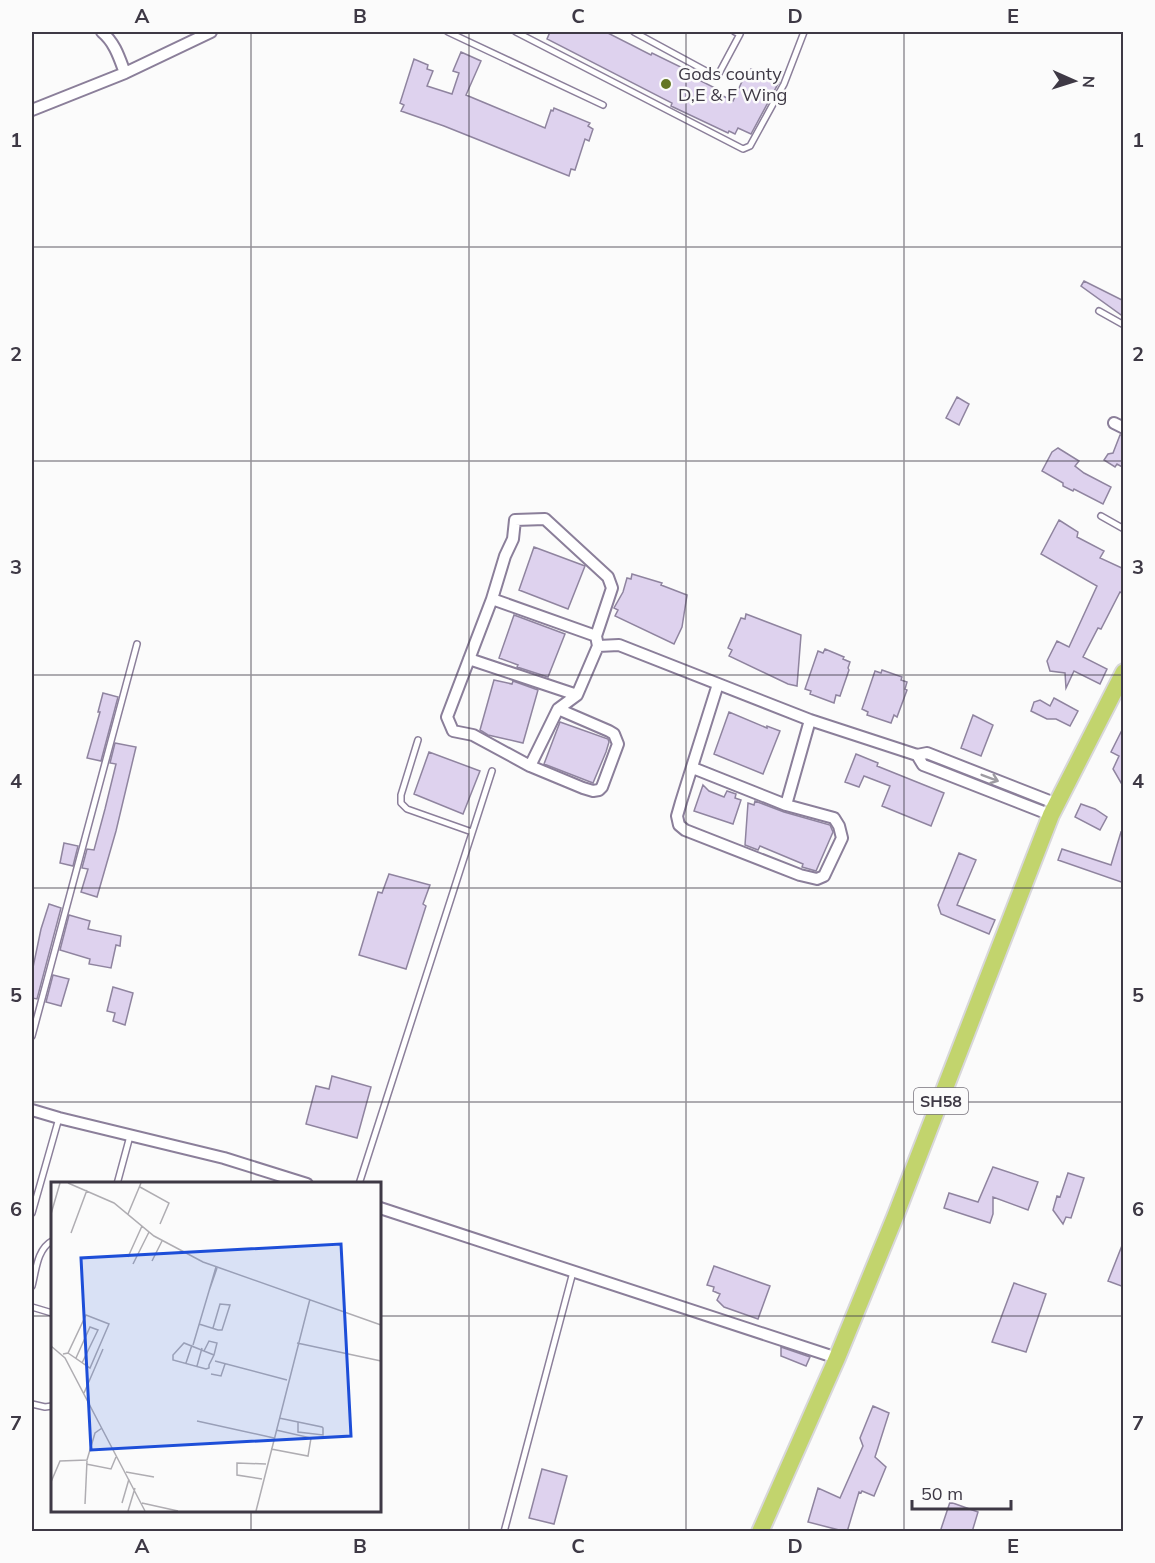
<svg xmlns="http://www.w3.org/2000/svg" width="1155" height="1563" font-family="Mulish,sans-serif">
<rect width="100%" height="100%" fill="#fbfbfb"/>
<path fill="#ded2ee" stroke="#8f849f" stroke-width="1.5" d="M550,32H606L651,55L652,53L697,75L695,78L715,88L713,91L733,101L745,75L748,76L751,69L779,82L751,134L738,128L735,134L729,131L728,133L671,106L672,103L547,39Z
M461,52L481,61L466,95L545,128L551,110L553,111L554,108L590,123L588,126L593,129L589,141L585,139L575,170L571,169L569,176L444,126L401,111L404,105L400,103L414,59L428,65L427,69L433,71L427,86L452,94L459,73L453,71Z
M1084,281L1124,301V317L1081,286Z
M957,397L969,404L959,425L946,418Z
M1120,435H1124V468L1117,464L1115,467L1104,460L1108,454L1113,453Z
M1058,448L1079,461L1075,466L1084,473L1111,487L1103,504L1074,489L1073,491L1063,486V483L1042,471L1052,452Z
M1059,520L1078,532L1077,537L1104,551L1100,558L1124,569V594L1120,592L1101,629L1098,628L1083,657L1107,669L1100,684L1074,671L1066,688L1065,673L1050,671L1047,661L1057,641L1069,647L1097,586L1041,554Z
M534,547L585,566L568,609L519,590Z
M632,574L662,583L661,585L687,595L682,627L674,644L615,616L618,610L614,608L623,592L627,578L631,579Z
M746,614L801,635L797,686L788,684L729,656L732,650L728,648L741,618L745,619Z
M514,615L565,634L548,677L517,667L518,665L499,658Z
M825,649L844,657L843,659L850,662L848,668L849,670L840,696L836,695L834,703L810,694L811,691L805,689L818,651L823,653Z
M882,670L902,677L901,680L907,682L905,689L907,690L897,717L894,715L891,723L867,715L868,712L862,709L875,671L881,673Z
M494,680L512,684L513,681L538,690L523,743L488,735L480,730Z
M103,693L118,697L101,761L87,758L100,712H98Z
M1054,698L1078,711L1070,726L1056,719H1047L1031,711L1034,702L1040,700L1050,706Z
M729,712L767,728V726L780,731L763,774L714,754Z
M973,715L993,725L981,756L961,748Z
M560,722L608,739L609,742L606,752L593,783L544,764Z
M1124,726V788L1113,769L1119,756L1111,752Z
M115,743L136,747L116,831L97,897L81,892L88,869L82,868L87,849L94,850L105,809L116,764L110,763Z
M429,752L480,771L463,814L414,794Z
M856,754L878,763L877,766L944,793L931,826L882,806L890,786L864,776L859,787L845,782Z
M703,785L709,791L724,797L727,791L736,794L735,798L741,800L733,824L694,811Z
M755,801L784,812L830,825L833,832L816,871L802,867L803,864L760,846L758,850L745,845L748,803L754,805Z
M1081,804L1095,809L1107,817L1100,830L1075,817Z
M1121,832L1124,833V883L1058,860L1062,849L1111,865Z
M64,843L78,846L73,866L60,863Z
M959,853L976,860L957,905L995,920L989,934L941,914L938,905Z
M389,874L430,885L423,904L426,906L406,969L359,955L378,892L382,893Z
M49,904L61,908L37,999L32,998V972L41,929Z
M69,915L90,921L88,929L121,936L120,946L116,945L111,968L89,964L90,959L60,950Z
M53,975L69,979L61,1006L46,1002Z
M113,987L133,993L125,1025L113,1021L115,1013L107,1011Z
M332,1076L371,1087L357,1138L306,1124L316,1086L329,1089Z
M993,1167L1038,1182L1028,1210L993,1197V1214L990,1223L944,1208L949,1193L978,1202Z
M1068,1173L1084,1178L1071,1218L1066,1217L1063,1224L1053,1210L1057,1196L1060,1197Z
M1123,1243H1124V1287L1108,1281Z
M714,1266L770,1286L758,1319L724,1307L717,1300L720,1294L713,1291L714,1287L707,1285Z
M1014,1283L1046,1294L1026,1352L992,1342Z
M781,1347L810,1357L806,1366L781,1356Z
M873,1406L889,1413L875,1457L886,1467L874,1496L862,1491L861,1493L859,1492L847,1532L808,1522L818,1488L840,1498L863,1446L860,1438Z
M542,1469L567,1476L554,1524L529,1518Z
M950,1502L978,1512L972,1532H940Z"/>
<g fill="none" stroke-linecap="round" stroke-linejoin="round">
<defs>
<path id="service" d="M448,32L603,105
M516,32L743,149L750,146L784,84L804,32
M634,32L717,77L740,34L735,32
M1099,311L1124,325
M1101,516L1124,529
M418,740L401,795V803L407,809L472,832
M32,1036L137,644
M117,1184L130,1136
M359,1184L492,771
M32,1213L59,1118
M32,1286C36,1271 37,1249 52,1241
M32,1307L52,1313
M32,1404L45,1407L52,1406
M504,1532L573,1272"/>
<path id="minor" d="M102,32C115,43 119,57 125,73
M32,110L125,73L211,32
M1114,423L1124,428
M492,599L596,636
M598,646L619,645L810,720L917,755
M469,659L577,695
M530,766L558,709L577,695L598,646L596,636L612,588L608,577L545,519L515,520L513,539L505,556L492,599L447,717L453,731L473,735L530,766L583,788L593,791L599,790L602,787L618,744L614,734L609,731L558,709
M693,768L786,805L834,818L839,826L842,838L824,876L817,879L800,875L685,830L679,825L677,816L681,802L718,684
M786,805L810,720
M1051,815L931,768L923,765L917,755L927,753L1057,804
M32,1110L59,1118L224,1158L307,1184
M380,1208L837,1358"/>
<path id="primary" d="M760,1532L837,1358L895,1217L1051,815L1124,672"/>
</defs>
<use href="#service" stroke="#8b7f9a" stroke-width="8"/>
<use href="#minor" stroke="#8b7f9a" stroke-width="14"/>
<use href="#primary" stroke="#d8d7da" stroke-width="20"/>
<use href="#service" stroke="#fff" stroke-width="5"/>
<use href="#minor" stroke="#fff" stroke-width="10"/>
<use href="#primary" stroke="#c2d46d" stroke-width="16"/>
</g>
<defs><path id="oneway-shaft" d="M-6 0H5M1.5-3L5.5 0L1.5 3" fill="none" stroke-width="1.6" stroke-linecap="round" stroke-linejoin="round" transform="scale(1.5)"/></defs>
<use stroke="#9e9ca2" href="#oneway-shaft" transform="translate(990 778) rotate(21)"/>
<path fill="none" stroke="#3e3945" stroke-width="1.5" stroke-opacity="0.55" d="M251,32V1184M469,32V1532M686,32V1532M904,32V1532M32,247H1124M32,461H1124M32,675H1124M32,888H1124M32,1102H1124M32,1316H52M380,1316H1124M251,1510V1532"/>
<circle fill="#647624" stroke="#fbfbfb" stroke-width="2" cx="666" cy="84" r="6"/>
<g text-anchor="middle" stroke-width="5" stroke-linejoin="round" paint-order="stroke">
<rect fill="#fbfbfb" stroke="#77737c" stroke-width="1.5" x="914" y="1088" width="54" height="26" rx="4.5"/>
<g font-size="16" font-weight="bold" fill="#3e3945">
<text x="941" y="1107">SH58</text>
</g>
<g font-size="18" fill="#3e3945" stroke="#fbfbfb" text-anchor="start">
<text x="678" y="80">Gods county<tspan x="678" dy="21">D,E &amp; F Wing</tspan></text>
</g>
</g>
<g transform="translate(51 1182)">
<rect width="330" height="330" fill="#fbfbfb"/>
<path fill="none" stroke="#afadb2" stroke-width="1.5" d="M17,1L63,21L103,54L152,80L330,143M89,5L118,21L109,42M0,32L9,1M77,32L90,1M20,51L36,8M77,75L91,44M101,79L111,59M82,82L98,50M165,85L158,109L166,86M148,142L167,148H171L179,123L169,122L162,146M246,161L330,179M142,163L158,109M0,164L14,176L94,329M153,169L158,159L166,161L163,173L158,183V186L155,187L122,178V173L133,161L163,173M12,172L17,171L35,133L58,142L39,186L17,171M25,176L39,145L47,148L31,181M164,179L236,198M135,181L141,163M146,184L151,166M160,192L170,194L174,182M33,211L52,167M228,236L271,245L272,246V253L247,250V240M146,239L223,256M220,267L257,274L260,256L225,248M35,282L60,287L65,275M75,290L103,295M211,297L186,293V281L215,282M0,300L9,279L36,278L44,251L51,246M71,321L78,297M91,321L127,329M34,322L36,279M77,329L84,306M205,329L259,117"/>
<path fill="#1d4ed8" fill-opacity="0.15" stroke="#1d4ed8" stroke-width="3" d="M290,62L300,254L40,268L30,76Z"/>
<rect width="330" height="330" fill="none" stroke="#3e3945" stroke-width="3"/>
</g>
<rect width="1155" height="1563" fill="none" stroke="#fbfbfb" stroke-width="66"/>
<g transform="translate(1074 81) rotate(93)" stroke="#fbfbfb" stroke-width="4.5" paint-order="stroke">
<path d="M0-4.5L10 22L0 15L-10 22Z" fill="#3e3945"/>
<text y="-9" font-size="16" font-weight="bold" text-anchor="middle" fill="#3e3945">N</text>
</g>
<path d="M912 1500v9h99v-9" fill="none" stroke="#3e3945" stroke-width="3"/>
<text x="921" y="1500" font-size="18" fill="#3e3945" stroke="#fbfbfb" stroke-width="4.5" paint-order="stroke">50 m</text>
<rect x="33" y="33" width="1089" height="1497" fill="none" stroke="#3e3945" stroke-width="2"/>
<g font-size="20" text-anchor="middle" font-weight="bold" fill="#3e3945">
<text x="142" y="23">A</text>
<text x="360" y="23">B</text>
<text x="578" y="23">C</text>
<text x="795" y="23">D</text>
<text x="1013" y="23">E</text>
<text x="16" y="147">1</text>
<text x="1138" y="147">1</text>
<text x="16" y="361">2</text>
<text x="1138" y="361">2</text>
<text x="16" y="574">3</text>
<text x="1138" y="574">3</text>
<text x="16" y="788">4</text>
<text x="1138" y="788">4</text>
<text x="16" y="1002">5</text>
<text x="1138" y="1002">5</text>
<text x="16" y="1216">6</text>
<text x="1138" y="1216">6</text>
<text x="16" y="1430">7</text>
<text x="1138" y="1430">7</text>
<text x="142" y="1553">A</text>
<text x="360" y="1553">B</text>
<text x="578" y="1553">C</text>
<text x="795" y="1553">D</text>
<text x="1013" y="1553">E</text>
</g>
</svg>
